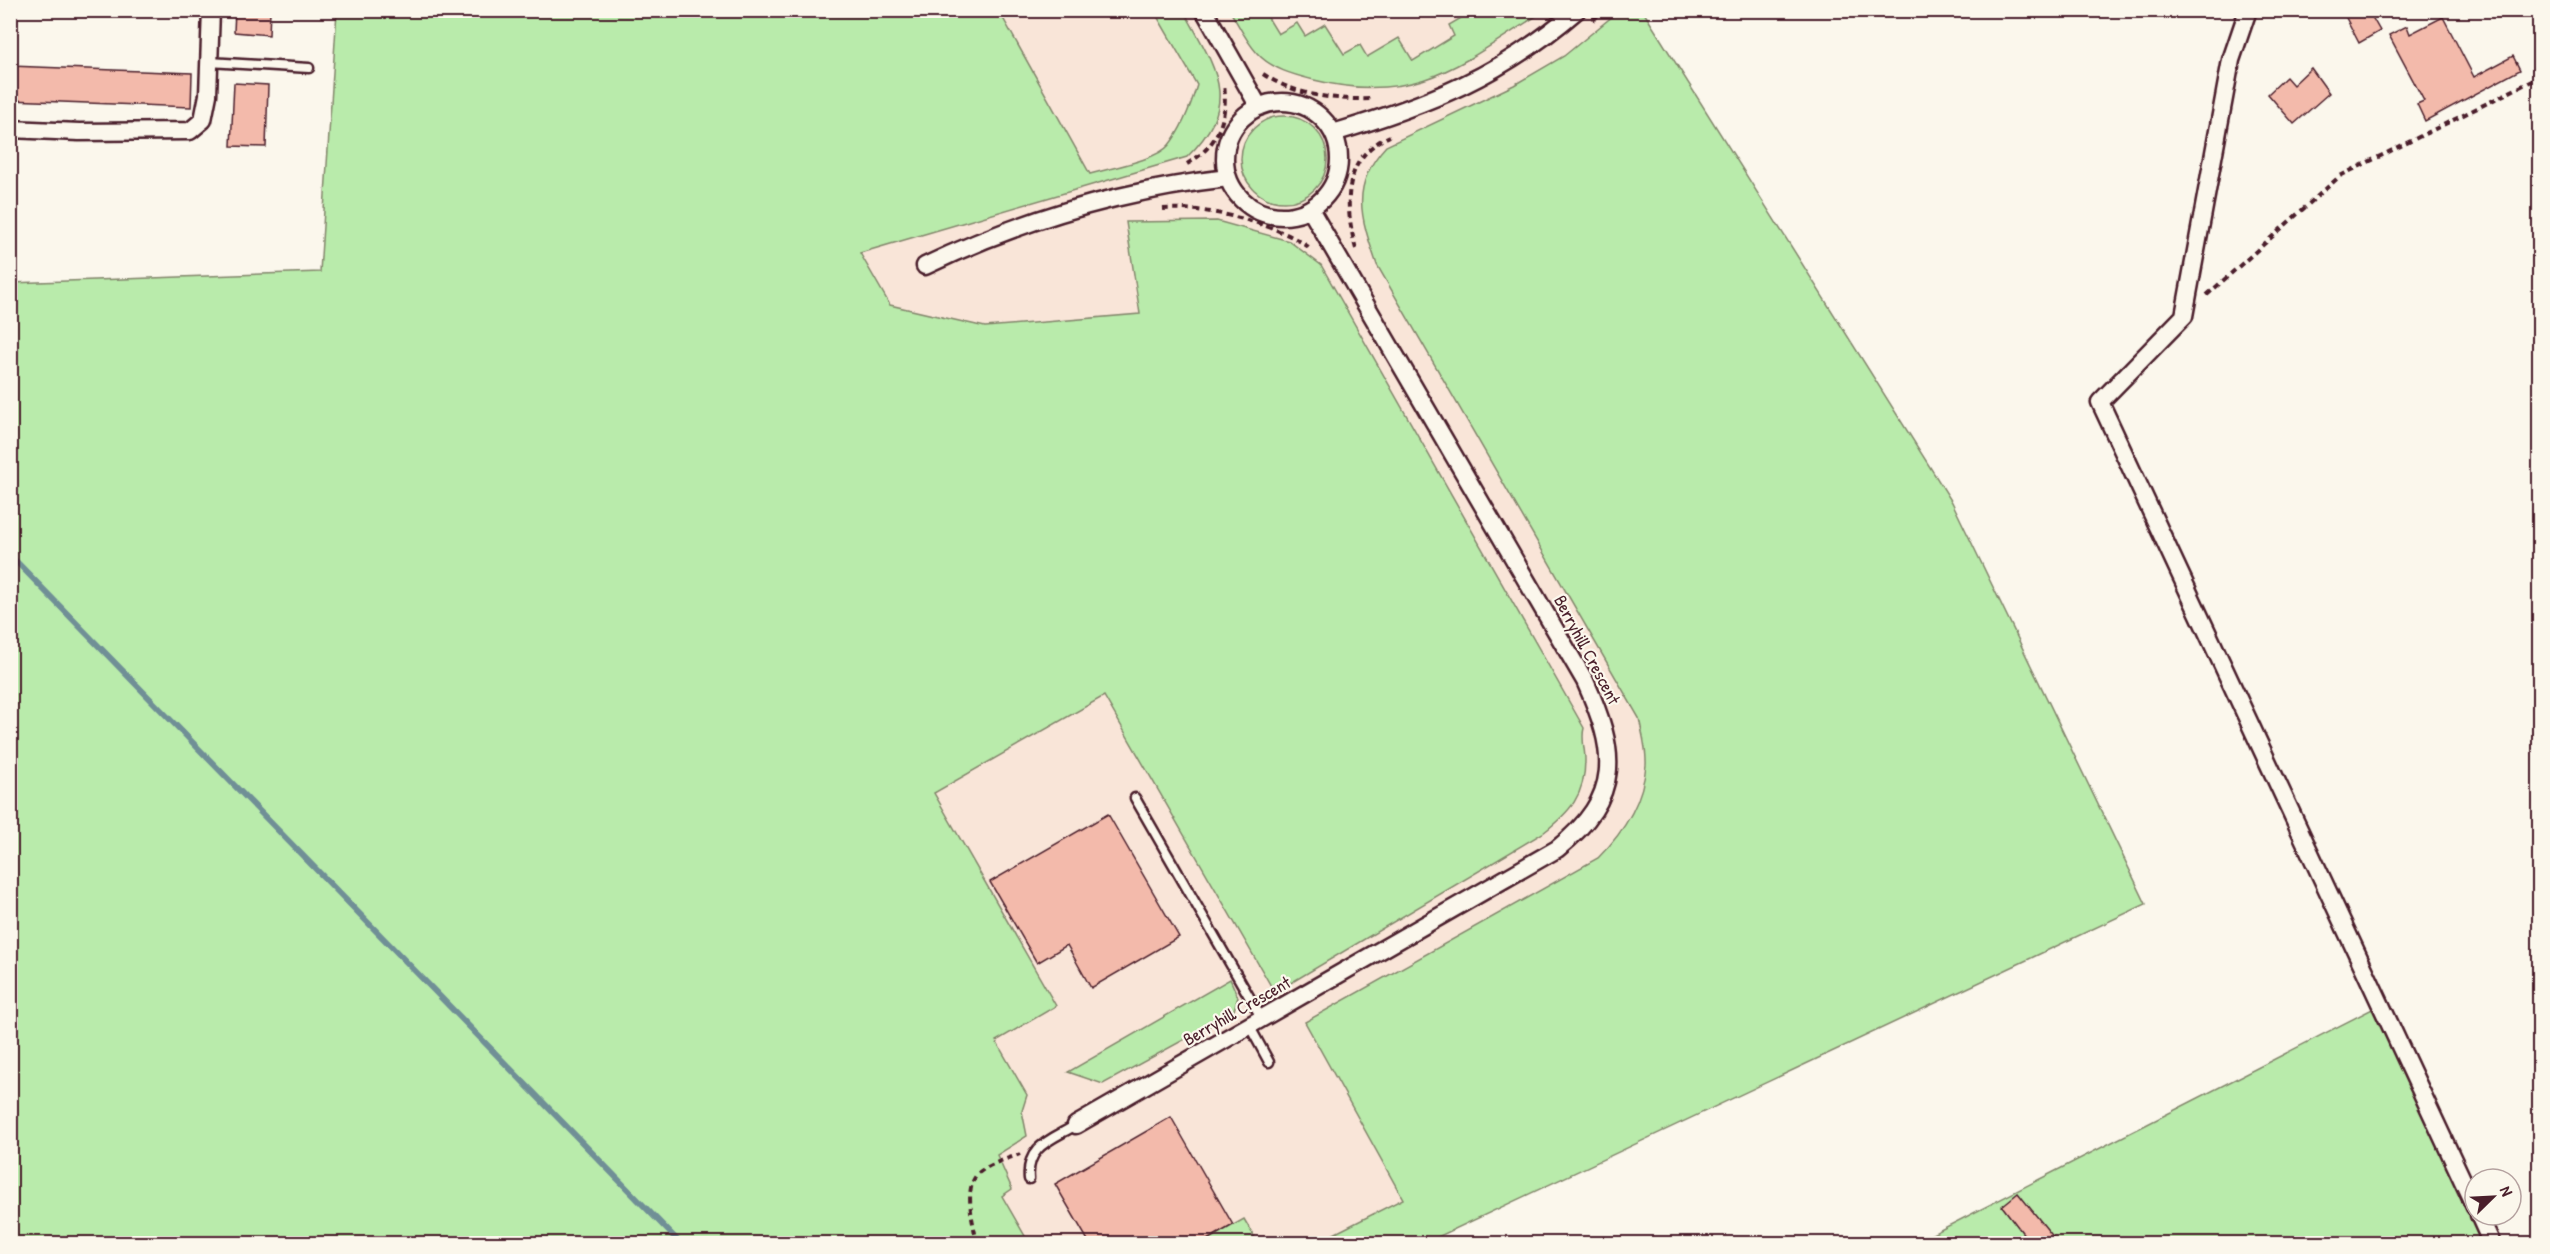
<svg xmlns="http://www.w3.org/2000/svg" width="2550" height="1254" font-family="'Patrick Hand',sans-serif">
<rect width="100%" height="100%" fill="#fbf7ec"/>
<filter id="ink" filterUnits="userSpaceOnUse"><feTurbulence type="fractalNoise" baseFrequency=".0167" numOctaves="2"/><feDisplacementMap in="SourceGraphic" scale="12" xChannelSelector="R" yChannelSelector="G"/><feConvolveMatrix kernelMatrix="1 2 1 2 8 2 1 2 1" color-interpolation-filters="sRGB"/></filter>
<g filter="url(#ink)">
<path fill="#f9e5d8" d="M720,11H1643L1952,502L2146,904L1425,1243H703L807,866L1114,690Z"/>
<path fill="#b9ebab" stroke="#82856b" stroke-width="1.5" d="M337,11H999L1090,174C1110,168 1157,160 1169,145C1182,129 1191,105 1197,85L1154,11H1184C1215,68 1243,102 1187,157L860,253L890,305L985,327L1140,314L1126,222L1217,221L1289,241L1321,265L1584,728C1581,739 1585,748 1585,760C1585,796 1570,812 1543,833L1284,987L1271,986L1104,696L934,793L1056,1006L996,1041L1027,1095L1022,1111L1027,1136L997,1155L1012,1189L1002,1196L1029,1243H11V283L320,272Z
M1230,11H1264L1278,34L1297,23L1305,36L1325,24L1344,54L1360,45L1367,57L1399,38L1413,61L1454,36L1449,25L1473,11H1544C1462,63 1417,106 1314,80C1294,75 1271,69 1257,53C1246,41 1238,24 1230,11Z
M1619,11H1643L1952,502L2146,904L1425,1243H1316L1403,1199L1305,1022L1598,858C1623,833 1643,802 1646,765C1647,750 1642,733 1639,718L1377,265C1361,218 1349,186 1386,146L1514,85L1564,56Z
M1241 159a43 43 0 1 1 86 0a43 43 0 1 1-86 0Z
M1230,979L1238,997L1233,1013L1103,1084L1068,1072Z
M2384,1003L2499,1244H1913Z
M1244,1219L1258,1243L1200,1244Z"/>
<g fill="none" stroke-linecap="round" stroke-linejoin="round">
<path stroke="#6f8f96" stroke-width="6" d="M10,555L681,1244"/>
</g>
<path fill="#f3baab" stroke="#4a1f2b" stroke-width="1.5" d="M235,10H270L269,35L234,32Z
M2342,10H2368L2380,31L2359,43Z
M2443,17L2474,77L2513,56L2520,70L2425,121L2417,104L2424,101L2389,35L2407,26L2410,34Z
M10,66L192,73L191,107L10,100Z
M2311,68L2329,93L2294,124L2268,94L2286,77L2293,85Z
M234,83L268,85L266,147L231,146Z
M1108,814L1179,937L1091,988L1067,945L1037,963L990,882Z
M1171,1117L1233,1225L1200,1244H1090L1055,1184Z
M2018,1193L2059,1244H2031L2002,1206Z"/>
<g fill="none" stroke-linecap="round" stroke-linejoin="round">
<defs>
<path id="lane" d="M209,62L309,68
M1135,798L1262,1019
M1250,1027L1269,1062
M1029,1179C1026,1146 1051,1140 1076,1125"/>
<path id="street" d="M1204,10L1259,107
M2248,10L2231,60L2184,316L2100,402L2475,1207
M1225 159a57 57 0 1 1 114 0a57 57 0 1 1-114 0Z
M10,129L79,132L190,131L203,120L208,95L211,10
M1333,133C1427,105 1501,76 1577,10
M925,266C1021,220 1122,190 1228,178
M1076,1125L1557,849C1623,796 1617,752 1585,681L1310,209
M2479,1215L2492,1244"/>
</defs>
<use href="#lane" stroke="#4a1f2b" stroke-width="13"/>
<use href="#street" stroke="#4a1f2b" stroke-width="21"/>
<path stroke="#4a1f2b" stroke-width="4" stroke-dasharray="6 4.5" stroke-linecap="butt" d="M1593,20L1604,10
M1263,74C1296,96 1335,100 1373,99
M1187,164C1218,146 1228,119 1224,84
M1163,209C1204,206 1277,223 1310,248
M1356,249C1344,205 1342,157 1390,136
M2207,295L2340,176L2540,77
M977,1244C974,1224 961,1185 981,1171C992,1163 1007,1159 1020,1154"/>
<use href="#lane" stroke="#fbf7ec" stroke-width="8"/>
<use href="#street" stroke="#fbf7ec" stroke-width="16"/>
</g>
</g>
<g text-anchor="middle" stroke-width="4.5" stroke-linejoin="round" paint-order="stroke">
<g font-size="18" fill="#4a1f2b" stroke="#fbf7ec">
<text transform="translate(1587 650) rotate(62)" y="6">Berryhill Crescent</text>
<text transform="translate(1237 1011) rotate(-30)" y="6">Berryhill Crescent</text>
</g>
</g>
<rect width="2550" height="1254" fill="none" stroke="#fbf7ec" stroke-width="36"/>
<rect x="18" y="18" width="2514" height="1218" fill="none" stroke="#4a1f2b" stroke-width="2" filter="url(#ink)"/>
<g transform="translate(2493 1197) rotate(66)"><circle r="28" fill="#fbf7ec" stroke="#b4a19f" stroke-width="1.5"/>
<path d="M0-4.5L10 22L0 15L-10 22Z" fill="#4a1f2b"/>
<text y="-9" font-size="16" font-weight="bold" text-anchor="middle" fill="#4a1f2b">N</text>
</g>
</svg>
